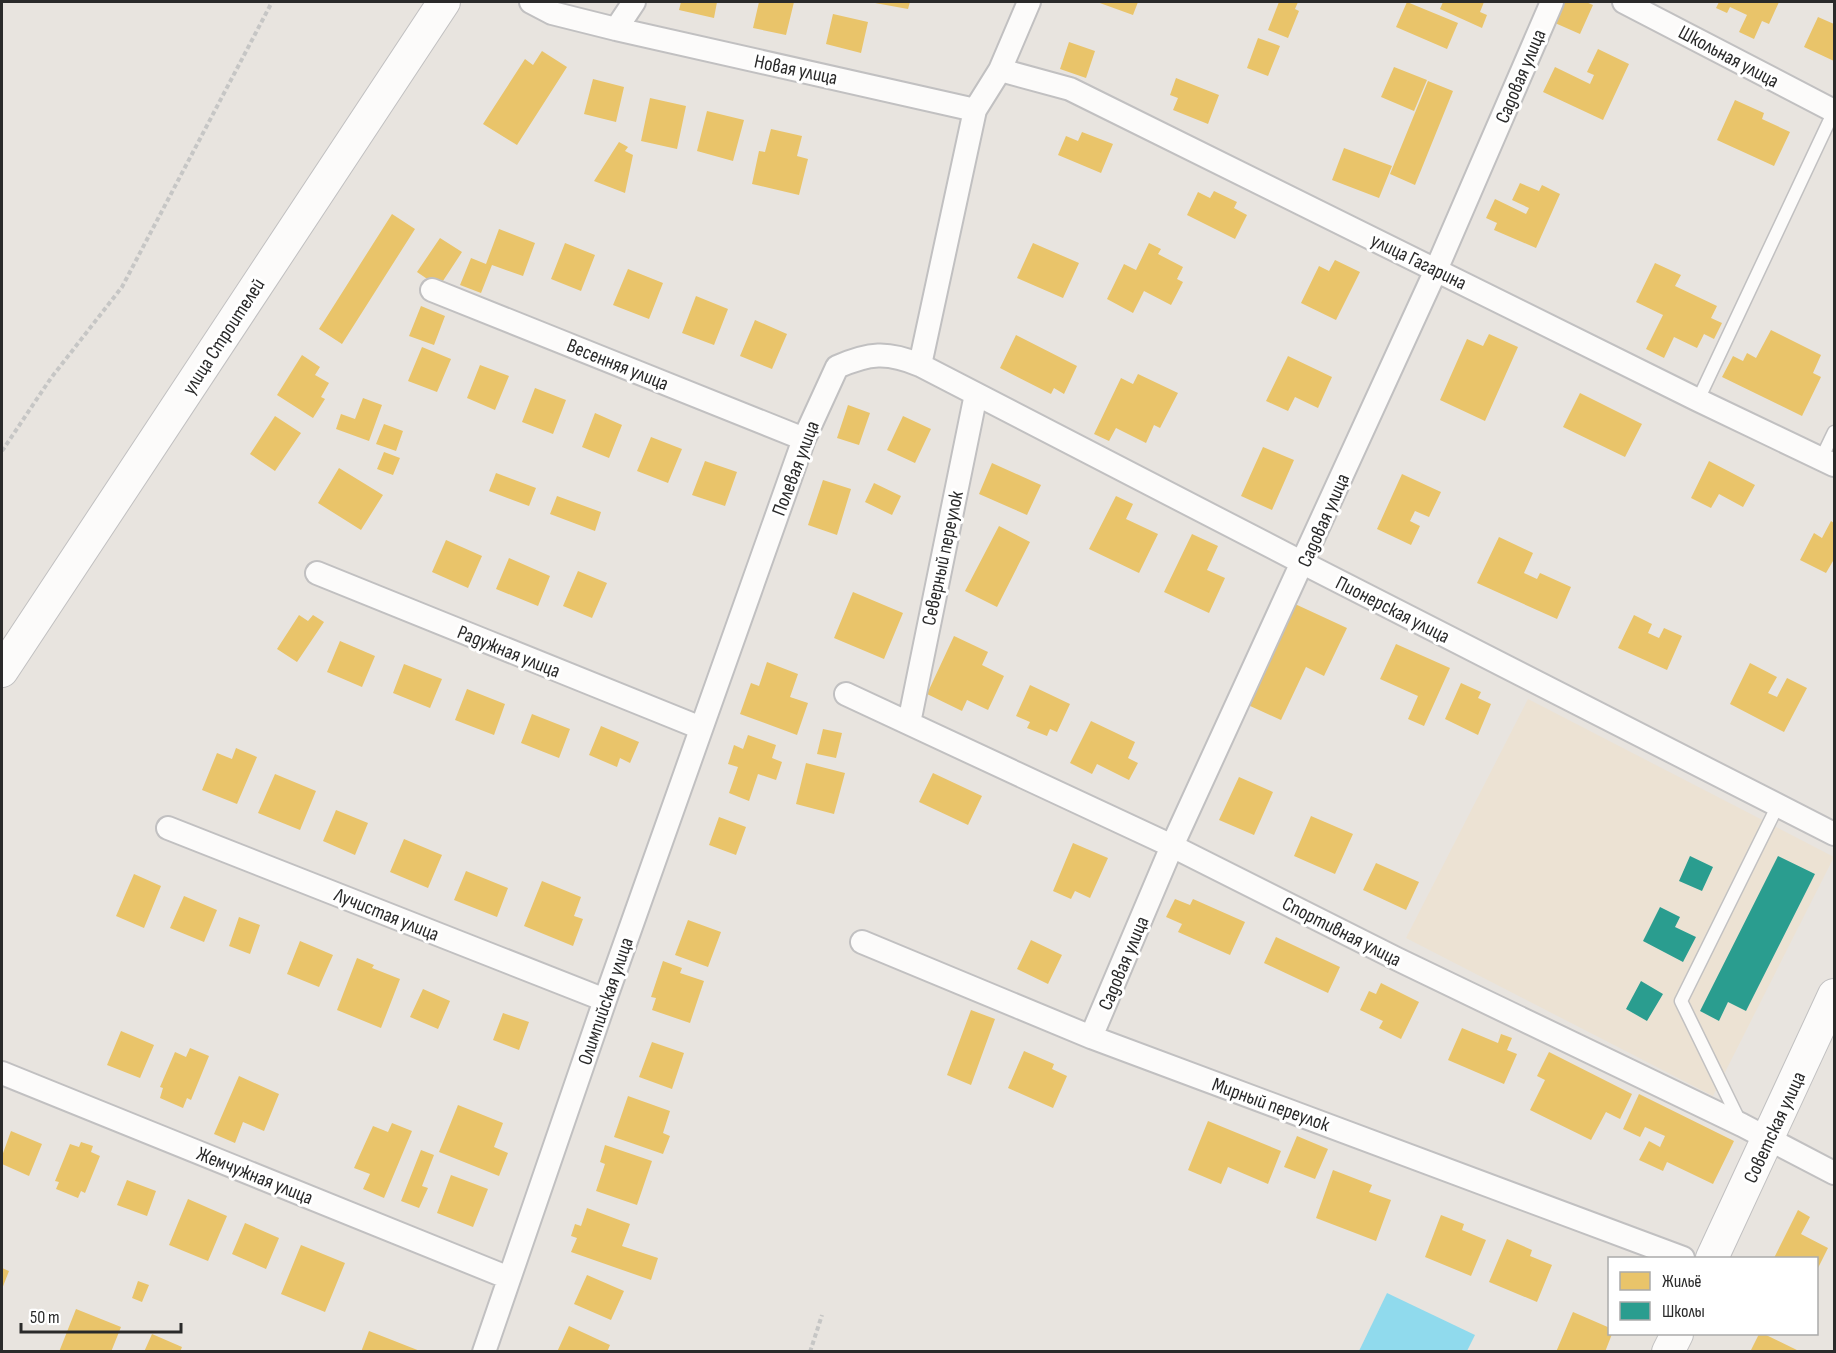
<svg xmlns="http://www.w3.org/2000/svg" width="1836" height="1353" font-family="'Sofia Sans Condensed',sans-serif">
<rect width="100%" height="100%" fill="#e8e4df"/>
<path fill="#ece2d3" d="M1528,699L1834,857L1713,1096L1406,938Z"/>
<path fill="#90daed" d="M1387,1293L1475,1335L1467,1351H1359Z"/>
<path fill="#e9c46a" d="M681,2H717L714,18L679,10Z
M759,2H794L786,35L753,28Z
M1097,2H1138L1133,15Z
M1279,2H1298L1295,9L1299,11L1288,38L1268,30Z
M1407,2L1458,23L1447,49L1396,27Z
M1443,2H1484L1480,12L1487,15L1482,28L1440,9Z
M1565,2H1586L1593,5L1580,34L1555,23Z
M1719,2H1779L1769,24L1762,21L1754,39L1739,32L1747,15L1730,7L1727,13L1716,8Z
M875,3V2H910L908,9Z
M833,14L868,22L861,53L826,44Z
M1818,17L1834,24V61L1804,47Z
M1258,38L1280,46L1268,76L1247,68Z
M1069,42L1095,51L1086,78L1060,69Z
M1598,49L1629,64L1603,120L1543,92L1555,67L1590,84L1594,75L1587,72Z
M542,51L567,67L517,145L483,124L525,59L533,65Z
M1394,67L1427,80L1414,111L1381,97Z
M1176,78L1219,95L1208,124L1173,110L1178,98L1170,95Z
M593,79L624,87L616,122L584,114Z
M1428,81L1453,91L1415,185L1390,174Z
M650,98L686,106L677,149L641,141Z
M1735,100L1764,113L1762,119L1790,132L1774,166L1717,140Z
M707,111L744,120L733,161L697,151Z
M771,129L802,136L797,156L808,159L799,195L752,184L759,151L765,152Z
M1082,132L1113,144L1101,173L1058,155L1066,136L1078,141Z
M619,142L628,147L625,151L633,155L625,193L594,181Z
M1344,148L1392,166L1379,198L1332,180Z
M1520,183L1539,191L1542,185L1560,194L1536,248L1494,230L1497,223L1486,218L1495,199L1526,214L1529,208L1512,200Z
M1214,191L1237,202L1234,208L1247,215L1235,239L1187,215L1198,192L1210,198Z
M392,214L415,229L342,344L319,329Z
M499,229L535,243L523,276L492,265L481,293L460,285L471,258L486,264Z
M440,238L462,252L439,287L417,272Z
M565,243L595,255L581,291L551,279Z
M1033,243L1079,263L1063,298L1017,278Z
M1149,243L1161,249L1158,254L1183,267L1177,279L1183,282L1171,305L1144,291L1133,313L1107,299L1124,264L1136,270Z
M1335,260L1360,272L1336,320L1301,303L1319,266L1329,271Z
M1655,263L1681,275L1675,286L1717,306L1711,318L1722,323L1714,339L1704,334L1697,348L1674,337L1664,358L1646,349L1663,315L1636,302Z
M628,269L663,283L649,319L613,305Z
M696,296L728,309L714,345L682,333Z
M421,306L445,316L434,345L409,336Z
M755,320L787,334L772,369L740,356Z
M1771,330L1821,355L1813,373L1821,377L1802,416L1722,377L1733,356L1743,361L1747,353L1756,358Z
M1489,334L1518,347L1485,421L1440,400L1467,339L1483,346Z
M1016,335L1077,366L1064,394L1054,388L1051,394L1000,368Z
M422,347L451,359L437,392L408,381Z
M302,355L320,367L315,375L329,383L321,397L325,399L313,418L277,395Z
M1288,356L1332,377L1318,408L1295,397L1288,411L1266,401Z
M480,365L509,376L495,410L467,398Z
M1138,374L1178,393L1160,428L1154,425L1146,443L1116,428L1109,441L1094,434L1121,378L1133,384Z
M535,388L566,400L553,434L522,422Z
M1580,393L1642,424L1625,457L1563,427Z
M363,398L382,405L369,441L336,429L341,414L355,419Z
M848,405L870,413L859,445L837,438Z
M595,413L622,425L609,458L582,447Z
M275,416L301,433L275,471L250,454Z
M903,416L931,429L915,463L887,450Z
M384,424L403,431L396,451L376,444Z
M651,437L682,449L668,483L637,471Z
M1263,447L1294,460L1272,510L1241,496Z
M384,452L400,458L393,475L377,469Z
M705,461L737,472L725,506L692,495Z
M1709,461L1755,485L1743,507L1719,494L1711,508L1691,498Z
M992,463L1041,485L1027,515L979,494Z
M339,468L383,495L361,530L318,503Z
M496,473L536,488L529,506L489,491Z
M1402,474L1441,492L1429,517L1415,511L1410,521L1420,526L1411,545L1377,529Z
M823,480L851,489L837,535L808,525Z
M874,483L901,496L892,515L865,502Z
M557,496L601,512L595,531L550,514Z
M1116,496L1133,504L1126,519L1158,534L1139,573L1089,549Z
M1831,521L1834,523V561H1833L1826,573L1800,560L1814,533L1822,538Z
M999,526L1030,542L997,607L965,591Z
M1192,534L1218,546L1207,570L1225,578L1209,613L1164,592Z
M1499,537L1533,553L1524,573L1537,579L1540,573L1571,587L1557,619L1477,583Z
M446,540L482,556L468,588L432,572Z
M509,558L550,576L538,606L496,589Z
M578,571L607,583L592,618L563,606Z
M853,592L903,613L884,659L834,638Z
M1295,604L1347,628L1324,676L1306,667L1281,720L1248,705Z
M299,615L308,621L313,615L324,622L297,662L277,649Z
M1634,615L1652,624L1648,633L1659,638L1664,628L1682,636L1667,670L1618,648Z
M954,636L988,652L982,665L1004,676L988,710L967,700L962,711L927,694Z
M340,641L375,656L362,687L327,672Z
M1396,644L1450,668L1424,726L1408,719L1418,696L1380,679Z
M767,662L798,674L790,697L808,703L797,735L740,714L751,683L759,686Z
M1750,663L1777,677L1768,693L1777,697L1787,678L1807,688L1784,732L1730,704Z
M404,664L442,679L430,708L393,693Z
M1461,683L1481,692L1478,698L1491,704L1478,735L1445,719Z
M1030,685L1070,704L1057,732L1050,729L1047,736L1027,728L1030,722L1016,716Z
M467,689L505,704L494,735L455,720Z
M532,714L570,729L559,758L521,743Z
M1091,721L1135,742L1128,758L1138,763L1129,780L1097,764L1092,774L1070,763Z
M601,726L639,742L630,763L620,758L617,767L589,755Z
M823,729L842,733L836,758L817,754Z
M748,735L776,745L772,758L782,762L776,780L758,774L749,801L729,793L738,767L728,764L734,745L743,749Z
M236,748L257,757L237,804L202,790L217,753L232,759Z
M806,763L845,773L834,814L796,804Z
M933,773L982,796L968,825L919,802Z
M275,774L316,791L300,830L258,813Z
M1239,777L1273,792L1254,835L1219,820Z
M336,810L368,823L355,855L323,841Z
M1311,816L1353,834L1335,874L1294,856Z
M719,817L746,827L736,855L709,845Z
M404,839L442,855L428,888L390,872Z
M1073,843L1108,858L1090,898L1075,891L1071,899L1053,891Z
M1376,863L1419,882L1406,910L1363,890Z
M466,871L508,888L497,917L454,900Z
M134,874L161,886L144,928L116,916Z
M542,881L581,897L574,916L583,919L573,946L524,926Z
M184,896L217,910L204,942L170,928Z
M1175,899L1190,905L1193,899L1245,922L1230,955L1178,932L1182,924L1166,917Z
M239,917L260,925L250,954L229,946Z
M688,920L721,932L708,967L675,955Z
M1276,937L1340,967L1328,993L1264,963Z
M1031,940L1062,955L1048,984L1017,969Z
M300,941L333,955L319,987L287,974Z
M357,958L374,965L372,968L400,979L381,1028L337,1010Z
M663,961L682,968L680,973L704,981L690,1023L652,1010L656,998L651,997Z
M1381,983L1419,1002L1401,1039L1379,1028L1383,1021L1360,1010L1369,991L1376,994Z
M423,989L450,1001L438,1029L410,1017Z
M971,1010L995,1019L971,1085L947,1075Z
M503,1013L529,1022L519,1050L493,1040Z
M1462,1028L1498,1043L1501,1034L1512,1038L1507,1050L1517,1054L1504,1084L1448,1060Z
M121,1031L154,1045L140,1078L107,1065Z
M652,1042L684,1053L672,1089L639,1077Z
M190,1048L209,1056L191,1100L187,1098L183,1108L160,1098L163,1088L160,1087L175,1052L186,1057Z
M1024,1051L1054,1064L1052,1069L1067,1076L1053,1108L1008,1088Z
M1549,1052L1632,1094L1620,1119L1606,1112L1591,1140L1530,1110L1545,1080L1537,1076Z
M239,1076L279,1094L264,1131L243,1122L235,1143L214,1134Z
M1639,1094L1734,1141L1713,1184L1667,1162L1663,1171L1639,1160L1649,1141L1660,1147L1665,1136L1645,1127L1640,1137L1623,1129Z
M628,1096L670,1111L663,1133L670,1136L663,1154L614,1137Z
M458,1105L503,1123L494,1147L508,1153L499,1176L439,1152Z
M1208,1121L1281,1151L1268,1184L1228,1167L1221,1184L1188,1170Z
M392,1123L412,1131L384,1198L363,1189L370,1174L354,1168L373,1126L388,1132Z
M11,1131L42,1144L29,1176L2,1164V1156Z
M1297,1136L1328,1149L1315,1179L1284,1167Z
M81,1142L93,1146L91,1152L100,1156L85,1193L81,1191L78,1198L56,1189L59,1182L55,1181L70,1144L79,1147Z
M605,1145L652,1161L637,1205L596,1191L605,1164L600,1162Z
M421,1150L434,1155L422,1186L428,1188L419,1208L401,1201Z
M1333,1170L1372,1185L1369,1192L1391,1200L1376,1241L1316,1218Z
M451,1175L488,1189L473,1227L437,1213Z
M127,1180L156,1191L147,1216L117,1205Z
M188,1199L227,1216L208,1261L169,1245Z
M587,1208L630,1224L622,1246L658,1258L651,1280L571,1252L577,1238L571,1236L575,1224L581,1226Z
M1798,1210L1810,1217L1801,1234L1828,1248L1816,1272V1258H1774Z
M1441,1215L1464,1224L1462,1230L1486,1240L1471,1276L1425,1257Z
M245,1223L279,1238L266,1269L232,1254Z
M1507,1239L1532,1250L1530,1256L1552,1265L1537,1302L1489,1282Z
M301,1245L345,1263L325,1312L281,1294Z
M2,1268L9,1271L2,1289Z
M587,1275L624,1291L611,1320L574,1304Z
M138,1281L149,1285L142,1302L132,1298Z
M76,1309L121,1327L111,1352H59Z
M1573,1312L1610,1328V1334H1612L1605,1352H1556Z
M569,1326L610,1345L607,1352H557Z
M369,1331L420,1351V1352H361Z
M152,1334L182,1347L180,1352H144Z
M1759,1334H1764L1801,1352H1750Z"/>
<path fill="#2a9d8f" d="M1690,856L1713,867L1702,891L1679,881Z
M1778,856L1815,874L1746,1011L1728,1002L1719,1021L1700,1011Z
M1660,907L1680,917L1675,927L1696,937L1683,962L1643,941Z
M1641,981L1663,994L1647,1021L1626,1009Z"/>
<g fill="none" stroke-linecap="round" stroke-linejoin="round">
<defs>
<path id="service" d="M1698,400L1834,111
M1821,459L1834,432
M1740,1122L1681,1001L1778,805"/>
<path id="minor" d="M531,2L552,13L616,29L975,110
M1624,2L1834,111
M616,29L634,2
M1000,70L1070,89L1698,400L1834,465
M432,290L804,439
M920,365L975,110L1000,70L1029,2
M317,573L701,728
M846,694L1172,846L1397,959L1742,1125L1834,1173
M909,723L976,394
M168,828L605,1000
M862,942L1091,1037L1683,1258
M1091,1037L1172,846L1436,270L1552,2
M2,1073L509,1278
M484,1352L605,1000L804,439L837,367C869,353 887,351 920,365L1303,563L1834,834"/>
<path id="secondary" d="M2,671L444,2
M1712,1258L1834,995
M1668,1352L1677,1334"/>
</defs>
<use href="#service" stroke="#c1c0c1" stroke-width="15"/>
<use href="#minor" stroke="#c1c0c1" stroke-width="26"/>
<use href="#secondary" stroke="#c1c0c1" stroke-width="34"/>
<path stroke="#c6c6c5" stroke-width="4" stroke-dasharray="4.5 3" stroke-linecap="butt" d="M2,451L51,378L122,287L272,2
M810,1352L822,1315"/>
<use href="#service" stroke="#fcfbfa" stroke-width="12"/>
<use href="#minor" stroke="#fcfbfa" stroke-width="22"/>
<use href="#secondary" stroke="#fcfbfa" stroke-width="32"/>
</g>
<g text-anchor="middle" stroke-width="6" stroke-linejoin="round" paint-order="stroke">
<g font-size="20" fill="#2a2a2a" stroke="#fff">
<text transform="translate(1729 56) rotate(28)" y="7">Школьная улица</text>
<text transform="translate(796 69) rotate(12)" y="7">Новая улица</text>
<text transform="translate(1520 76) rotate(-67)" y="7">Садовая улица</text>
<text transform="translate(1419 261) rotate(26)" y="7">улица Гагарина</text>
<text transform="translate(223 336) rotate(-57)" y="7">улица Строителей</text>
<text transform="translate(618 364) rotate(22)" y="7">Весенняя улица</text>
<text transform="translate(795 468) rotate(-69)" y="7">Полевая улица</text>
<text transform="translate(1323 520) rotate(-66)" y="7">Садовая улица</text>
<text transform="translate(942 558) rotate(-78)" y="7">Северный переулок</text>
<text transform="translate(1393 609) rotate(27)" y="7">Пионерская улица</text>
<text transform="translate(509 651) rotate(22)" y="7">Радужная улица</text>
<text transform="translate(387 914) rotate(22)" y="7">Лучистая улица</text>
<text transform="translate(1342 931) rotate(27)" y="7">Спортивная улица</text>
<text transform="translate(1123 963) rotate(-67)" y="7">Садовая улица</text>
<text transform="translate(605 1001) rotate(-71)" y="7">Олимпийская улица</text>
<text transform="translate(1271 1104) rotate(20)" y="7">Мирный переулок</text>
<text transform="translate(1774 1127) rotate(-65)" y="7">Советская улица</text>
<text transform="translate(255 1175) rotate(22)" y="7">Жемчужная улица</text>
</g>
</g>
<rect width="1836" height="1353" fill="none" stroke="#2a2a2a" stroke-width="6"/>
<rect x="1608" y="1257" width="210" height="78" fill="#ffffff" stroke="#aaaaaa" stroke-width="1.5"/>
<rect x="1620" y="1272" width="30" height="18" fill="#e9c46a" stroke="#aaaaaa" stroke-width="1.5"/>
<text x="1662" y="1287" font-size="18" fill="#2a2a2a">Жильё</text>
<rect x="1620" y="1302" width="30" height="18" fill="#2a9d8f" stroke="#aaaaaa" stroke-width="1.5"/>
<text x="1662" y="1317" font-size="18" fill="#2a2a2a">Школы</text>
<path d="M21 1323v9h160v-9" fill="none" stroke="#2a2a2a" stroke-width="3"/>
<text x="30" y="1323" font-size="18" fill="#2a2a2a" stroke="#ffffff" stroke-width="4.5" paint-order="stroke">50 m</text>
</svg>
